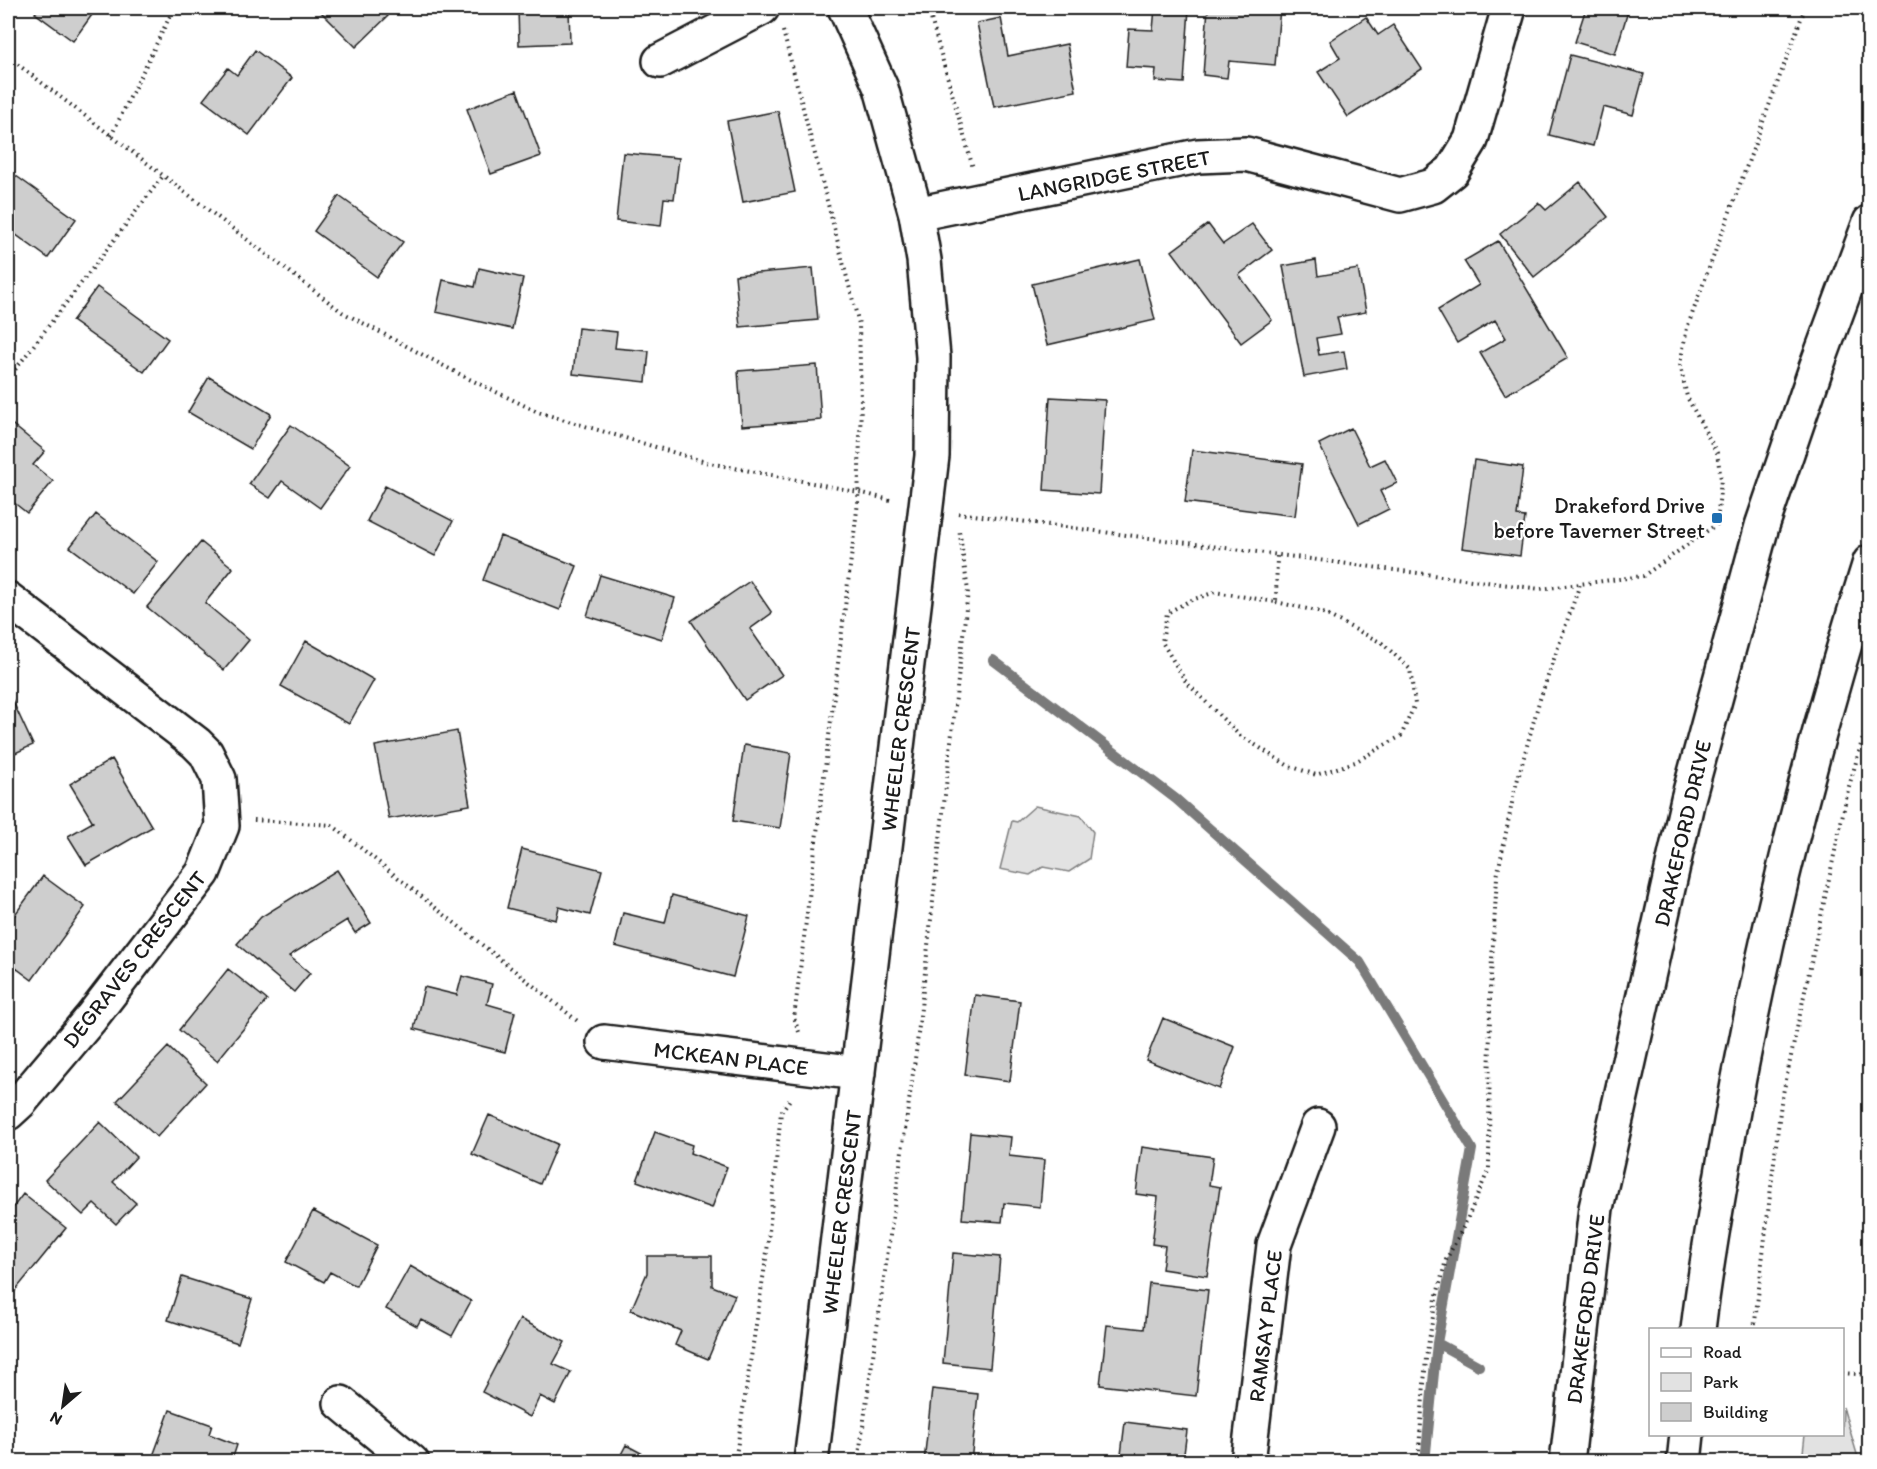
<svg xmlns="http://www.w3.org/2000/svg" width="1877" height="1469" font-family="Itim,sans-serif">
<rect width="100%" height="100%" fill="#fff"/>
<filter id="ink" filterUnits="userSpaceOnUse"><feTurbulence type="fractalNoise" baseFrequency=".0167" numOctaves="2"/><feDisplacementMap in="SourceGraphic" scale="12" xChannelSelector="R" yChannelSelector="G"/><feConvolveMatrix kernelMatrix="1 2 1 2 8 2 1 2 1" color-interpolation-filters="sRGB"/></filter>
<g filter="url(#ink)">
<path fill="#e2e2e2" stroke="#7f7f7f" stroke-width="1.5" d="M1035,806L1081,816L1093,832L1089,859L1069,872L1043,867L1030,875L1000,869L1012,821L1017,822Z
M1843,1407L1859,1461H1802L1805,1435L1842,1434Z"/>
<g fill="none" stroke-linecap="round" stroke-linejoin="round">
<path stroke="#7a7a7a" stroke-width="10" d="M993,660L1176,799L1360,962L1472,1149L1437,1343L1479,1366
M1425,1462L1437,1343"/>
</g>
<path fill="#cecece" stroke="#1c1c1c" stroke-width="1.5" d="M39,8H97L73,41L35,13Z
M317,8H380L388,16L356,47Z
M518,8H569L570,43L519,45Z
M1155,8H1189L1184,83L1155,81L1156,69L1126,67L1129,29L1153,30Z
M1208,8H1280L1275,65L1229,61L1227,78L1203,75Z
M1586,8H1629L1615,54L1575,42Z
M1366,17L1378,35L1393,25L1422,69L1348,117L1318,72L1340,58L1330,41Z
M1001,18L1008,56L1067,44L1076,91L994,107L977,23Z
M255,50L292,78L249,135L203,100L228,68L237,75Z
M1570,55L1644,74L1633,115L1603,107L1593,146L1549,135Z
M517,90L541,156L491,174L467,109Z
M778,111L795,192L743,202L727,121Z
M623,153L679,158L674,199L664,198L661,226L616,221Z
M12,173L76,219L48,258L8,229V179Z
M1580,182L1608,217L1534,277L1500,234L1539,203L1546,210Z
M339,196L403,242L377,277L314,231Z
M1208,224L1223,244L1252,224L1272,250L1239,275L1272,320L1241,343L1172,251Z
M1498,241L1568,358L1505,395L1480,353L1506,338L1495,320L1457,343L1438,310L1479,285L1464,261Z
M1140,259L1155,320L1047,345L1032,284Z
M1316,260L1318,276L1358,269L1366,312L1337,317L1341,334L1316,338L1319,355L1344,351L1347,369L1304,377L1283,266Z
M479,268L523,278L512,329L436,312L443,280L475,287Z
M813,268L818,320L740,327L735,275Z
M97,287L168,339L144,372L72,321Z
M578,328L617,332L615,348L649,351L646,382L573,374Z
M817,365L821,420L742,426L738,371Z
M209,377L271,414L251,449L188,412Z
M1050,397L1105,400L1099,494L1044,490Z
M8,421L45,451L33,465L53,481L27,513L8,498Z
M291,425L350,466L320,508L282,481L270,498L249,484Z
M1351,428L1370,466L1385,459L1397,483L1380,491L1389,509L1359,524L1319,444Z
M1192,450L1302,464L1295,516L1185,502Z
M1474,460L1523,467L1517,516L1525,517L1520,556L1462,548Z
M385,486L453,521L435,556L367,521Z
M96,514L158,562L133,594L70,547Z
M500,536L577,566L560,610L483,580Z
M201,542L233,568L205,603L249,640L224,670L147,607Z
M600,575L675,598L662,639L587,616Z
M750,581L772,613L750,629L782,675L745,700L691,621Z
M306,641L374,680L349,724L281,686Z
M8,691L33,745L13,754L8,742Z
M457,731L470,805L389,819L375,746Z
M744,745L791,753L780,828L733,821Z
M112,759L152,827L86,865L68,836L93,822L70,784Z
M522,849L602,870L590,915L559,907L556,920L507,908Z
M337,870L371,923L355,933L347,920L289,956L310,973L294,992L237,944L261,917Z
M43,876L85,907L32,980L8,962V924Z
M672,895L749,916L733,977L615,946L623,913L665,923Z
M228,969L267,1000L217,1061L179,1030Z
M462,976L492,984L487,1004L515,1012L505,1052L414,1029L424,987L457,995Z
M975,995L1020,1001L1010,1081L965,1075Z
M1163,1018L1235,1047L1219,1089L1146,1060Z
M168,1047L206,1083L157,1137L117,1101Z
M489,1115L557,1144L540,1184L472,1154Z
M100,1122L136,1157L113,1182L136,1203L116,1224L94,1204L83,1215L45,1180Z
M655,1132L692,1145L690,1153L727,1167L712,1208L637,1181Z
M970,1133L1011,1137L1009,1156L1044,1160L1040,1207L1004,1203L1002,1222L962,1219Z
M1142,1147L1213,1157L1209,1185L1220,1187L1207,1276L1162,1269L1165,1246L1152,1244L1158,1197L1136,1194Z
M23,1194L66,1228L14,1292L8,1286V1214Z
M313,1211L377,1245L356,1286L330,1272L324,1282L286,1262Z
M953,1253L1000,1257L990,1368L943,1363Z
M647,1256H712V1286L735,1295L708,1359L675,1345L681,1331L631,1310L647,1273Z
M410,1266L471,1301L452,1336L421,1319L417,1326L386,1309Z
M182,1277L252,1299L238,1343L168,1320Z
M1149,1283L1208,1290L1196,1396L1100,1385L1107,1325L1144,1329Z
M520,1319L565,1342L553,1364L571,1372L555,1404L540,1396L530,1417L482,1392Z
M932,1389L978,1394L971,1462H924Z
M170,1410L212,1425L209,1434L237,1445L233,1457L245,1462H169L153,1456Z
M1125,1422L1187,1430L1183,1462H1142V1458L1121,1455Z
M626,1445L658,1462H617Z
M8,1454L30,1462H8Z"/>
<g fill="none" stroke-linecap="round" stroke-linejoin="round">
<defs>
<path id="minor" d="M660,61L762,8
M916,214L1198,156L1246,154L1400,195L1433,186L1452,171L1471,140L1509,8
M8,599L196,743L206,753L219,779L222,826L203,873L91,1018L20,1102L8,1113
M604,1042L858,1073
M341,1403L412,1462
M811,1462L932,456L933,357L924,260L916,214L881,88L845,8
M1248,1462L1274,1245L1318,1126"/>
<path id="highway" d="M1698,1330C1705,1269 1716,1210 1726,1150C1760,951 1809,755 1870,562
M1567,1462L1596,1208L1688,799L1762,526L1816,368L1870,222
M1684,1462L1687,1434"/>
</defs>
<use href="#minor" stroke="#1c1c1c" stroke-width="38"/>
<use href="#highway" stroke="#1c1c1c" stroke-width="38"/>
<path stroke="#1c1c1c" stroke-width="4" stroke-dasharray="1.5 4.5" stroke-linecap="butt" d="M928,8L973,168
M783,31L859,324L861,403L858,502L794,1018L799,1032
M8,57L342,312L463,376L538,412L709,463L859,492L894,501
M111,136L174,8
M8,379L163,176
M958,513L1540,589L1643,576L1717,524L1721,479L1717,453L1687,397L1680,364L1687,328L1805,8
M1276,602L1321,612L1382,643L1410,669L1415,704L1401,736L1355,762L1316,775L1287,765L1238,734L1186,682L1162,642L1167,613L1189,601L1215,592L1276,602L1277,555
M254,820L332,825L580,1023
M1754,1330L1781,1103L1848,790L1870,713
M1842,1373L1870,1375
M735,1462L767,1252L781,1112L791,1098
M858,1462L916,1052L968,591L959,528
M1418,1462L1426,1358L1436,1299L1446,1260L1465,1224L1489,1169L1490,992L1497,877L1514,793L1539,702L1580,584"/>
<use href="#minor" stroke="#fff" stroke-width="33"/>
<use href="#highway" stroke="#fff" stroke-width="33"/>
</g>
</g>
<rect fill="#1f6fb2" stroke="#fff" stroke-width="2" x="1711" y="512" width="12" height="12" rx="3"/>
<g text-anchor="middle" stroke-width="4.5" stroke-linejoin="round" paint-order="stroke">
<g font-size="22" fill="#1c1c1c" stroke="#fff">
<text transform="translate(1114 175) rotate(-11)" y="8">LANGRIDGE STREET</text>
<text transform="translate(900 729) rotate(-83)" y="8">WHEELER CRESCENT</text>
<text transform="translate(1682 833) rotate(-77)" y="8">DRAKEFORD DRIVE</text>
<text transform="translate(134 959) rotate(-52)" y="8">DEGRAVES CRESCENT</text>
<text transform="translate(731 1058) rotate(7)" y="8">MCKEAN PLACE</text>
<text transform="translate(841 1212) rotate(-83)" y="8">WHEELER CRESCENT</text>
<text transform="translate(1585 1309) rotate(-83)" y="8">DRAKEFORD DRIVE</text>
<text transform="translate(1265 1326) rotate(-83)" y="8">RAMSAY PLACE</text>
</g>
<g font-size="22" fill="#1c1c1c" stroke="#fff" text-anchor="end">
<text x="1705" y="513">Drakeford Drive<tspan x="1705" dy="25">before Taverner Street</tspan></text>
</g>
</g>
<rect width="1877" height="1469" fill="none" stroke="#fff" stroke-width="30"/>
<rect x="15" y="15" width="1847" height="1439" fill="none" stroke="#1c1c1c" stroke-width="2" filter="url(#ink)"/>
<rect x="1649" y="1328" width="195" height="108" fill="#ffffff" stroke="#a4a4a4" stroke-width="1.5"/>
<rect x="1661" y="1348" width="30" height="9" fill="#ffffff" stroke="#a4a4a4" stroke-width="1.5"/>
<text x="1703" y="1358" font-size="18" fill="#1c1c1c">Road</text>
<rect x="1661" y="1373" width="30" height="18" fill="#e2e2e2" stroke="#a4a4a4" stroke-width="1.5"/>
<text x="1703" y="1388" font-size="18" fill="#1c1c1c">Park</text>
<rect x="1661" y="1403" width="30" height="18" fill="#cecece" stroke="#a4a4a4" stroke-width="1.5"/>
<text x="1703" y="1418" font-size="18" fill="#1c1c1c">Building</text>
<g transform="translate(63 1406) rotate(209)" stroke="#ffffff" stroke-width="4.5" paint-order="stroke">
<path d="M0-4.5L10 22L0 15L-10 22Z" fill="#1c1c1c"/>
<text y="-9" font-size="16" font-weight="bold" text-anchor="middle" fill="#1c1c1c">N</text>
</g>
</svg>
